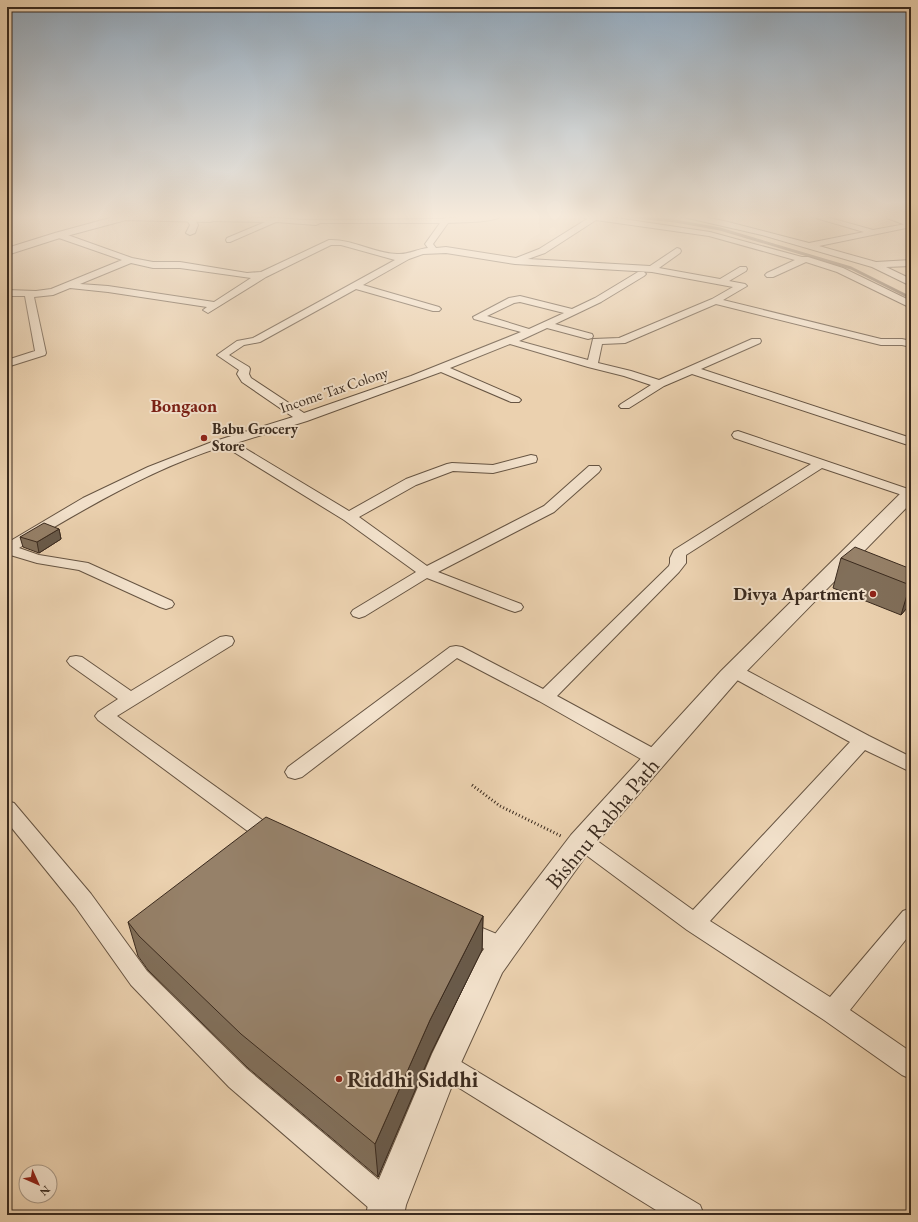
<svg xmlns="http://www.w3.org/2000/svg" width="918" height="1222" font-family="'EB Garamond',serif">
<rect width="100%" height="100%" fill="#ebd1af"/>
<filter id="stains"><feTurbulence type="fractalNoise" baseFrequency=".005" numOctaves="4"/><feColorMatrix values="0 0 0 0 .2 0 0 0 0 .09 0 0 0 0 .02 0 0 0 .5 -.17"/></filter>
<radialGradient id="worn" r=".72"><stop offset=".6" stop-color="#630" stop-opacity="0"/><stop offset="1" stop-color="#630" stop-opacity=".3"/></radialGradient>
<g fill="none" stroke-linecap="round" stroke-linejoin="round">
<path stroke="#806c58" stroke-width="3" d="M626,216L675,221L720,229L851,268L911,298"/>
<defs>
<path id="minor" d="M187,216H193L198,225L195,233L190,235L186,233L190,225L186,218Z
M480,216H502C492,223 461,222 448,223L433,244L436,248L446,247L516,258L539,249L587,219L579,216H603L710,232L802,257H808L843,268L911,301V308L837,272L806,262L773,277H767L765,275L767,273L795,260L709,236L596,220L545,253L528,259L650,266L677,248L680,249L681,251L680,253L659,268L720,279L740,267H746L747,269L746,271L729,281L745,284L747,286L723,300L881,339H902L911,341V347L902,345H881L716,304L625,343L602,344L598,363L631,371L659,380L752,339H760L761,341L760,343L701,369L911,438V446L692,374L664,386L629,408H621L619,406L621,404L651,385L624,376L588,367L510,344L450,368L519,398L521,400L519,402H511L441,372L307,421L236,443L349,511L406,479L447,464L452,463L493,465L531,455L536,456L537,459L536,462L493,473L453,471L416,485L359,517L427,566L544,506L589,466H599L601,469L599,472L554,512L438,572L521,604L523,607L521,610L515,612L509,610L427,578L365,616L359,618L353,616L351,613L353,610L416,572L344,520L224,446C151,469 84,509 19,548L39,555L88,563L172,601L174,604L172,607L166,609L160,607L79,570L37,563L7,554V543L83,498L148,467L212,442L293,417L242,382L237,374L239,370L217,355L237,341L253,338L395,260L341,245H331L266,277L208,313L203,310L207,307L108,292L70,288L53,295L34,297L46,353L45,355L7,367V360L35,351L25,296H7V290L36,291L51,289L122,260L56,237L55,235L56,233H62L132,258L153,262H180L247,273L261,272L329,240C353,239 373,253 397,254C408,255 417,249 428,248L425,244L440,223H320L316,225L276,222L230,242H227L226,240L227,238L265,222L210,221H207V217L277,218L303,220L443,219L447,217L450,218ZM446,253L515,264L652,272L733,287L712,299L619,338L593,339L588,360L519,341L547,328L588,339L592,338L593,336L592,334L555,324L601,302L644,276L646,274L644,272H638L595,298L572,309L520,296L509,298L473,317L474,319L521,332L411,376L304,413L251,378L249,374L250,369L249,367L229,355L244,345L260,342L356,289L433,311H439L441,309L439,307L363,285L409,259L423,254ZM131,263L153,268H180L251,278L214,302L108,286L80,284ZM520,302L564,313L529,329L487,316L514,303Z
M679,216H699L724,221L809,243L864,232L809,216H823L873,230L911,223V227L819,246L876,262L911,260V266L886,267L911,279V286L872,267L762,235Z
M738,431L911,490V498L822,468L686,555V563L679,572L557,696L662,753L665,758L662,763L655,765L648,763L539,701L457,658L302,777L295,779L288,777L285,772L288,767L450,647L456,646L462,647L543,689L669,566L670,563V558L674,550L811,464L734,438L732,435L734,432Z
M226,636L232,637L234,641L232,645L117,716L279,832L282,838L279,844L272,846L265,844L98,720L95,716L98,712L118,699L70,665L67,661L70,657L76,656L82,657L131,691L220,637Z
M734,666L740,667L869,736L911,757V772L865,750L710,921L830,997L903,911L911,908V933L850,1010L911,1052V1079L902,1075L824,1020L687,930L582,852L574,848L571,842L574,836L581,834L596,840L693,910L850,742L728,675L725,671L728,667Z
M7,801L14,803L91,894L147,971L247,1069L397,1195L401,1205L397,1215H377L229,1087L131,985L75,906L7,822Z
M463,920L511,940L514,947L511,954L503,957L455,936L452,929L455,922Z
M444,1053L453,1057L700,1205L704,1215H664L435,1073L431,1065L435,1057Z"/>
<path id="tertiary" d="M117,216H218L214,221L210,222L126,220L63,237L7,255V248L55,233Z
M911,488V503L737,681L591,849L514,956L502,973L460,1065L406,1205L404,1215H366L368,1205L432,1054L479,956L492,938L571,835L721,671L905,489Z"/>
<path id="secondary" d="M886,216H901L911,220V227L887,218Z"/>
</defs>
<use href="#minor" stroke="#665442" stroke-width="2"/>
<use href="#tertiary" stroke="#665442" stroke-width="2"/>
<use href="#secondary" stroke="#3a2a1e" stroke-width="2"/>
<path stroke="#3a2a1e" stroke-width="3" stroke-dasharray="1 2.5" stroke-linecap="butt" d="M472,785L500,806L561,836"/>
<use href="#minor" fill="#f2e1cb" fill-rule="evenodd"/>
<use href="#tertiary" fill="#f2e1cb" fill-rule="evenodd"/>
<use href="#secondary" fill="#f2e1cb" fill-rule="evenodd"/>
</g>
<path fill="#816f5a" stroke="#3a2a1e" d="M59,529L61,539L39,553L23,547L20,537Z
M841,558L911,569V603L901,615L833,588Z
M483,916L482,950L431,1053L378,1177L248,1068L148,970L138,956L128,922Z"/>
<path fill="#695a4a" stroke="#3a2a1e" d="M59,529L61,539L39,553L37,542Z
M911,584V603L901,615L910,585Z
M483,916L482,950L431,1053L378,1177L375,1144L430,1020Z"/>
<path fill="#968169" stroke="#3a2a1e" d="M44,523L59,529L37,542L20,537Z
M855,547L911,569V584L910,585L841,558Z
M266,817L483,916L430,1020L375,1144L241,1034L139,936L128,922Z"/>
<linearGradient id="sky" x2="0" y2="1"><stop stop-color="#91a9be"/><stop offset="0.56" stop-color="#f6eadb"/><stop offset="1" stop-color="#f6eadb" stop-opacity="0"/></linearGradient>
<rect width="918" height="387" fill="url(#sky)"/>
<g fill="#8f2418" stroke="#f2e1cb" stroke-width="1.5">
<circle cx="204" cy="438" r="4"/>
<circle cx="873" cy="594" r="4"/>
<circle cx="339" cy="1079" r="4"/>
</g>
<g text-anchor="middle" stroke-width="4" stroke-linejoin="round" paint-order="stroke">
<g font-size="15" fill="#3a2a1e" stroke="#f2e1cb">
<text transform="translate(334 390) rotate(-19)" y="5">Income Tax Colony</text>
</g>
<g font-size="15" font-weight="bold" fill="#3a2a1e" stroke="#f2e1cb" text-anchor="start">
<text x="212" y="434">Babu Grocery<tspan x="212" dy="17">Store</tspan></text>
</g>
<g font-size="18" font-weight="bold" fill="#7a1f14" stroke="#f2e1cb">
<text x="184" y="412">Bongaon</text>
</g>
<g font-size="18" font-weight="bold" fill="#3a2a1e" stroke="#f2e1cb" text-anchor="end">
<text x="865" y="600">Divya Apartment</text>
</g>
<g font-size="22" fill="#3a2a1e" stroke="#f2e1cb">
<text transform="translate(602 823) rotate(-50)" y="8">Bishnu Rabha Path</text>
</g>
<g font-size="22" font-weight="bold" fill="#3a2a1e" stroke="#f2e1cb" text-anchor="start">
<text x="347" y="1087">Riddhi Siddhi</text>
</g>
</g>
<rect width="918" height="1222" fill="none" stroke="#ebd1af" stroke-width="24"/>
<rect x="8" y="8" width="902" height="1206" fill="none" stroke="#3a2a1e" stroke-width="2"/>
<rect x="12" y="12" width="894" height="1198" fill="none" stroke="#3a2a1e"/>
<g transform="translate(38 1184) rotate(135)"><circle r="19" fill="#f2e1cb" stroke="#a89886"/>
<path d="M0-3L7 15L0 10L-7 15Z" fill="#8f2418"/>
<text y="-6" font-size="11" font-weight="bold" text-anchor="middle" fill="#3a2a1e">N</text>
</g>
<rect width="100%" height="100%" filter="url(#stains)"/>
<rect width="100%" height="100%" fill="url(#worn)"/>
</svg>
